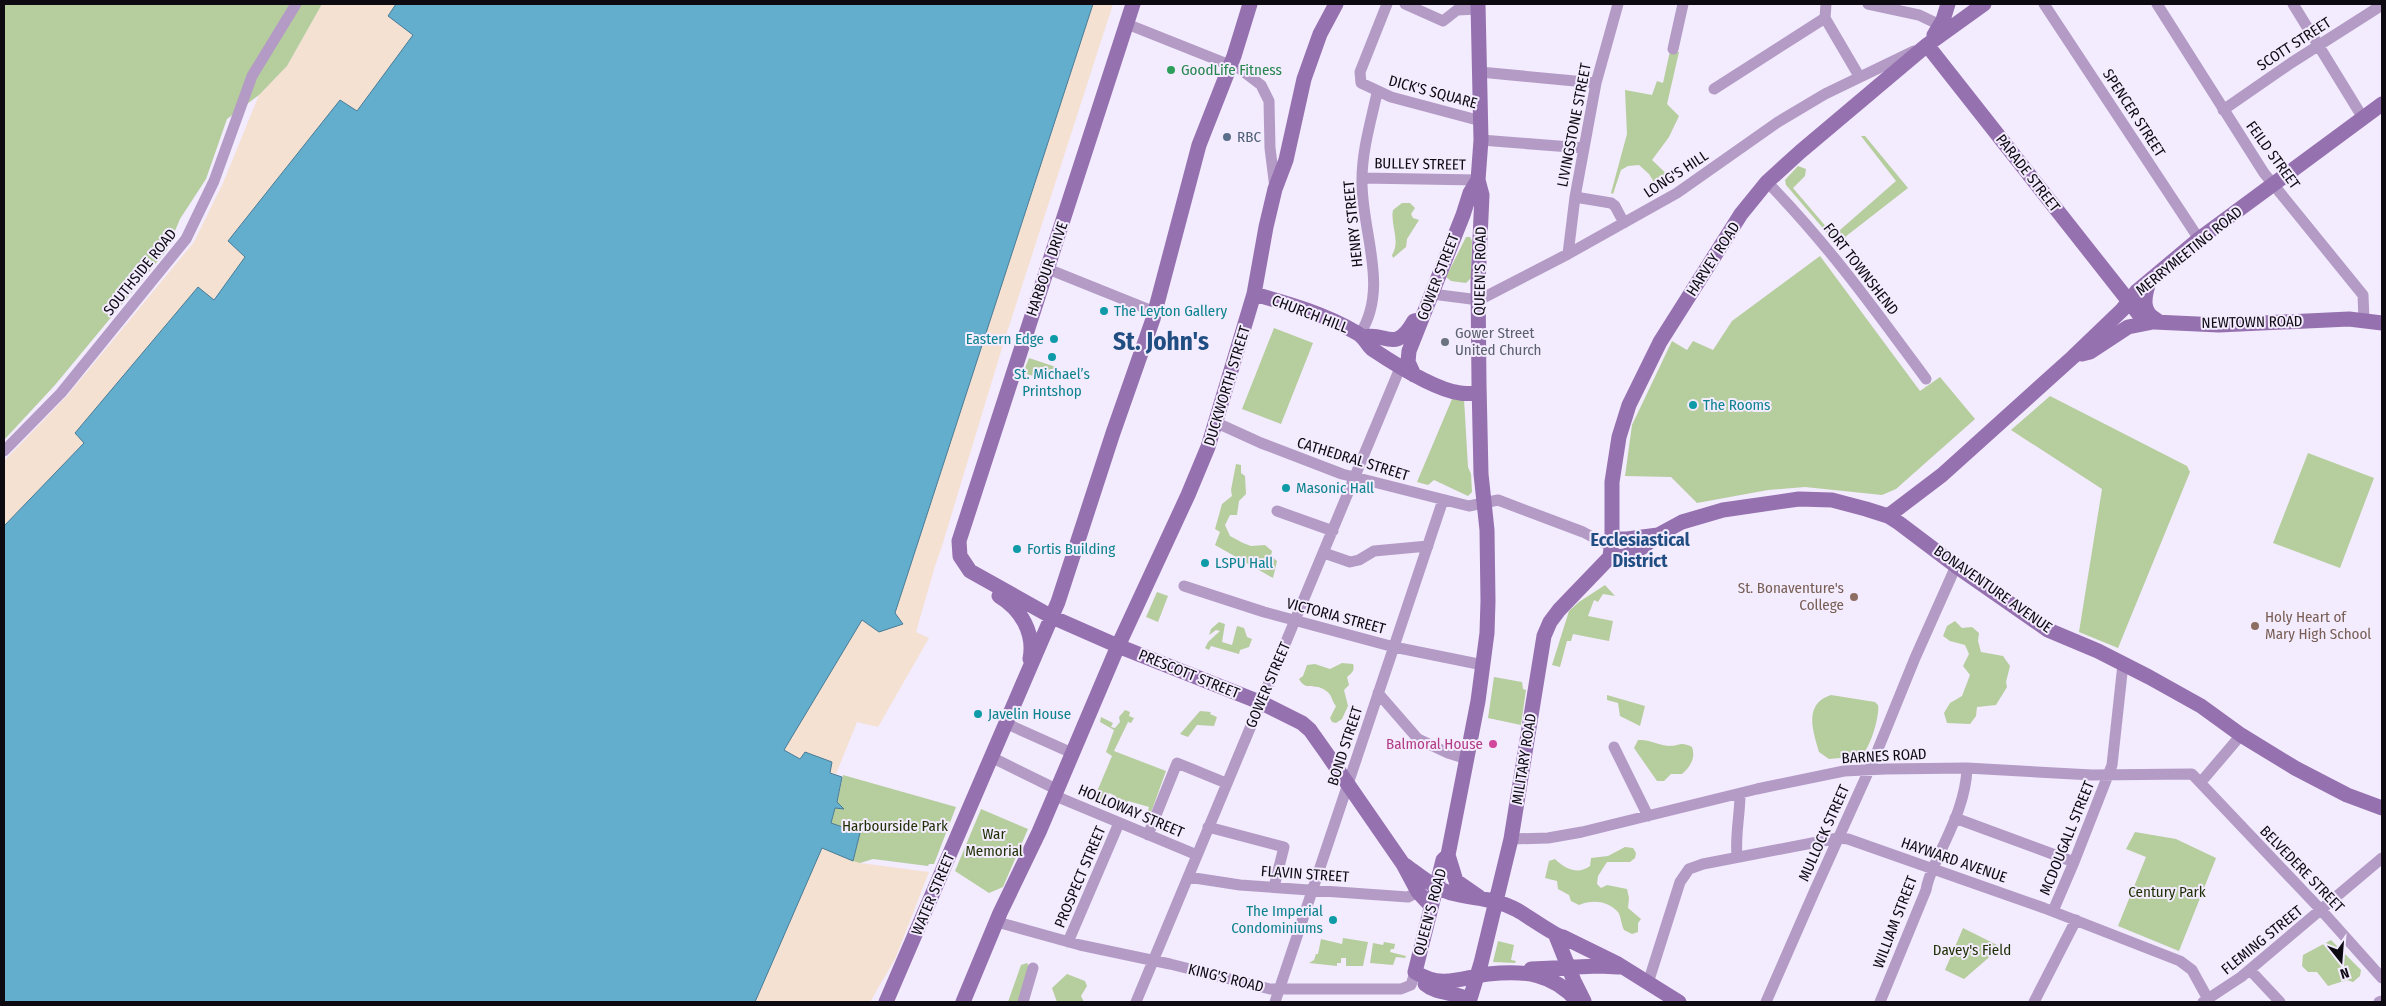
<svg xmlns="http://www.w3.org/2000/svg" width="2386" height="1006" font-family="'Fira Sans Condensed',sans-serif">
<rect width="100%" height="100%" fill="#f3ebfe"/>
<path fill="#f5e1d2" d="M322,4H396L388,16L413,35L357,112L340,100L228,241L246,256L213,300L198,288L75,433L84,443L4,526V461L66,397L194,242L223,183L259,95L287,66Z
M1093,4H1113L1002,348L942,546L935,566L916,632L929,638L878,727L857,722L836,774L830,773L831,762L800,759L784,750L862,620L879,632L903,624L895,613Z
M822,848L860,863L929,872L895,959L870,1002H755Z"/>
<path fill="#b6cd9e" d="M4,4H322L287,66L259,95L227,119L206,179L180,219L167,250L55,385L4,440Z
M1670,51L1679,52L1667,104L1679,116L1669,137L1652,160L1674,181L1659,190L1649,174L1639,165L1628,166L1621,170L1613,194L1611,193L1627,134L1625,90L1652,95L1657,81L1663,83Z
M1861,136H1865L1908,188L1845,237L1850,243L1839,247L1786,185L1785,180L1798,166L1806,169L1805,176L1793,188L1828,229L1840,230L1896,181Z
M1402,203H1410L1415,208L1411,214L1413,218L1419,220L1407,239L1406,247L1393,258L1392,255C1401,241 1390,225 1393,210Z
M1466,237H1470L1472,241L1471,278L1466,283L1451,281L1446,277Z
M1820,256L1920,391L1940,377L1975,419L1896,489L1882,495L1805,487L1768,490L1697,503L1671,477L1625,476L1632,425L1672,341L1687,350L1693,341L1713,350L1732,321Z
M1274,328L1313,343L1281,424L1242,409Z
M1029,358L1056,367C1048,380 1036,377 1023,373Z
M2050,396L2187,466L2190,472L2118,648L2079,632L2102,489L2011,430Z
M1452,399H1464L1468,467L1471,474L1472,492L1468,496L1434,480L1428,485L1417,482Z
M2308,453L2374,478L2340,568L2273,543Z
M1236,464L1241,465V473L1245,476L1246,494L1239,501L1237,515H1230L1225,525L1230,536L1243,543L1251,546L1265,545L1272,551L1271,556L1277,561L1273,578L1215,545L1220,532L1215,529L1222,504L1232,496L1231,490Z
M1605,585L1615,596L1603,594L1598,602L1594,600L1588,616L1613,621L1609,641L1573,634L1571,641H1567L1560,667L1552,665L1569,611L1579,602Z
M1157,592L1168,596L1158,622L1146,617Z
M1955,621L1962,628L1972,627L1979,633L1978,641L1981,652L2003,656L2010,666L2006,682L2007,687L1996,705L1977,707L1976,716L1970,724L1947,723L1944,713L1950,703L1962,696L1970,675L1963,666L1969,654L1965,645L1950,641L1943,636L1947,626Z
M1219,622L1225,624L1222,642L1232,645L1237,626L1244,628L1247,637L1252,639L1249,647L1240,650L1239,654L1211,646L1209,650L1205,648L1208,642L1220,631L1216,630L1209,635L1211,629Z
M1342,663L1353,664C1355,670 1352,673 1347,677L1349,685L1344,690L1348,706L1342,719L1336,723L1332,722L1330,718L1336,706C1330,699 1334,694 1321,688C1311,684 1305,690 1299,679L1303,676L1307,665L1315,664L1330,669Z
M1494,677L1522,682L1523,689L1526,690L1521,725L1488,718Z
M1607,695L1645,706L1640,726L1620,716L1618,703L1607,700Z
M1831,695L1875,702L1878,705C1880,716 1870,749 1861,756L1829,759L1819,752C1813,731 1803,704 1831,695Z
M1125,710L1130,712L1129,716L1134,718L1131,723L1128,722L1114,751L1166,771L1148,821H1145L1149,807L1128,801L1123,814L1111,808L1116,796L1109,793L1104,805L1093,801L1112,756L1106,752L1114,730L1100,722L1101,717L1113,723L1111,727L1115,728L1120,722L1119,717Z
M1200,711L1211,712L1210,714L1217,717L1214,726L1197,725L1188,737L1180,734Z
M1638,740C1649,739 1658,745 1669,746C1681,746 1680,741 1692,747C1696,758 1690,767 1682,774H1671L1664,781H1657L1634,748Z
M843,775L956,807L934,864H929L928,866L873,859L860,863L853,861L860,833L831,823L835,808H843L837,803Z
M981,809L1028,829L1003,887L989,893L955,871Z
M2135,832L2176,839L2216,858L2179,951L2118,926L2146,857L2126,849Z
M1625,847L1633,848L1636,853L1635,858L1630,862H1607L1598,876L1597,884L1601,888L1607,885L1627,889L1629,898L1628,908L1641,919L1638,923V932L1632,934L1624,930C1621,925 1621,914 1617,911C1606,900 1592,900 1579,905L1571,901L1569,895L1558,889L1557,881L1545,878L1549,861L1555,859C1565,869 1578,875 1590,866L1591,858L1608,856Z
M1963,928L2001,947L1964,979L1945,970Z
M1343,938L1368,942L1363,966H1346V958H1341V963H1337V966L1309,963L1314,960L1316,954H1318L1321,939L1342,944Z
M2331,940L2361,970L2360,976L2353,982L2347,980L2328,986L2317,972H2308L2302,966L2303,955Z
M1498,941L1514,945L1511,960L1516,961L1515,963L1493,962Z
M1384,942L1395,944L1394,949H1391L1390,952L1406,956L1405,958L1396,957L1393,965L1370,963L1373,943L1383,945Z
M1027,963L1030,968L1020,1002H1008L1021,965Z
M1067,974L1085,981L1087,986L1081,996L1084,1002H1057L1052,988Z"/>
<path fill="#63adcd" stroke="#4a7c95" d="M396,4H1093L895,613L903,624L879,632L862,620L784,750L800,759L805,752L832,762L830,773L842,777L837,802L844,809L835,808L831,823L860,833L853,861L822,848L755,1002H4V526L84,443L75,433L198,287L214,300L245,257L228,241L340,100L357,111L413,35L388,16Z"/>
<g fill="none" stroke-linecap="round" stroke-linejoin="round">
<path stroke="#b39bc6" stroke-width="11" d="M1387,4L1360,72L1361,83L1391,97L1481,121
M1405,4L1443,21L1457,10L1478,9
M1826,4L1825,18L1859,76
M1868,4L1919,15L1940,25
M2044,4L2199,239
M2157,4L2264,173L2363,295L2364,320
M2293,4L2363,118
M1127,24L1240,69L1261,85L1269,101L1270,148L1275,188
M1673,49L1683,4
M1480,72L1596,83
M1714,89L1825,18
M2223,110L2291,63L2382,5
M1481,140L1583,148
M1362,178L1478,180
M1767,182C1827,243 1876,311 1926,379
M1575,197L1611,203L1615,206L1624,223
M1568,254L1575,197L1596,83L1618,4
M1048,269L1155,312
M1432,294L1479,300L1568,254L1677,193L1778,122L1825,94L1914,51
M1360,334C1390,287 1361,231 1362,180C1362,150 1371,121 1377,93
M1217,423L1261,443L1342,474L1469,506L1498,500L1583,532L1604,543L1612,539
M4,451L61,393L186,239L214,181L252,76L296,4
M1277,511L1333,531
M1324,553L1350,562L1359,560L1374,551L1428,546
M1184,586L1264,612L1394,647L1483,665
M1378,693L1418,739L1448,753L1467,759
M1005,723L1072,753
M1614,747L1648,816
M991,757L1056,789
M2201,782L2241,735
M1053,795L1197,855
M1955,818L2074,862
M1208,827L1284,847L1274,887
M1148,835L1177,763L1226,783
M1511,839L1548,838L1582,832L1757,789L1844,771L1885,769L1967,768L2092,775L2192,774L2322,911L2382,978
M1737,856C1735,835 1740,815 1740,794
M1188,877L1240,885L1408,897L1418,892
M2053,911L2074,862L2112,765L2123,664
M997,922L1080,945L1170,964L1270,989H1401L1411,985L1415,972
M1068,942L1119,823
M2250,970L2280,1002
M1648,983L1680,882L1689,869L1703,864L1838,838L1848,839L2044,908L2180,961L2192,970L2208,999
M1023,1002L1033,968
M1136,1002L1400,368
M1275,1002L1443,500
M1766,1002L1815,890L1874,759L1915,658L1956,566
M1880,1002L1926,890C1928,877 1933,869 1938,857C1951,829 1966,800 1967,768
M2034,1002L2076,920
M2203,1002L2241,977L2382,858
M2379,1002L2382,1001"/>
<path stroke="#9671b0" stroke-width="15" d="M1133,4L959,541L960,556L970,571L1052,617L1118,646L1262,703L1302,723L1310,730L1327,754L1403,864L1418,892L1431,906
M1478,4L1481,140L1478,180L1482,195L1478,283L1479,384L1481,474L1487,530L1488,601L1487,633L1478,701L1448,855L1456,881L1479,897
M1934,35L1943,20L1948,4
M1927,45L2142,318L2154,322L2219,325L2349,319L2382,323
M2149,282C2144,297 2141,313 2157,320
M1254,294C1290,304 1325,314 1357,333C1365,337 1366,344 1372,349C1393,363 1436,390 1460,393C1466,394 1473,393 1479,393
M1364,337C1385,331 1395,355 1414,321L1418,320
M2082,354L2090,352L2128,327L2153,322
M1414,375L1408,362L1409,351L1463,215L1470,193L1478,180
M1888,516L1942,475L2073,357L2122,310L2137,291L2199,239L2382,104
M1612,539H1627L1658,535
M1610,557L1625,556L1643,547L1658,535L1682,522L1723,510L1799,499L1832,500L1866,509L1888,516L1899,523L1956,566L2048,630L2098,651L2149,677L2201,706L2241,735L2295,768L2347,795L2382,808
M999,596C1021,609 1035,633 1030,659
M1405,865C1419,875 1434,888 1451,893C1474,899 1496,898 1517,910C1528,916 1555,936 1563,937L1618,964L1679,1002
M1556,936L1574,981L1584,1001
M1531,969L1599,966L1618,967
M1415,972C1442,989 1460,978 1488,974C1524,970 1554,973 1578,1002
M1415,972L1443,860L1447,856
M1425,984C1438,995 1455,991 1469,1000
M886,1002L1058,602L1113,433L1153,319L1199,145L1234,56L1250,4
M963,1002L1000,913L1039,832L1118,646L1188,495L1208,447L1254,294L1266,227L1275,189L1286,160L1304,79L1320,34L1336,4
M1469,1002L1481,963L1511,839L1544,636L1550,622L1559,610L1610,557L1612,539V482L1619,437L1629,405L1660,342L1741,214L1767,182L1800,152L1927,45L1984,4"/>
</g>
<circle fill="#2e9e5b" stroke="#f3ebfe" stroke-width="2" cx="1171" cy="70" r="5"/>
<circle fill="#5c6f8a" stroke="#f3ebfe" stroke-width="2" cx="1227" cy="137" r="5"/>
<g fill="#0f9aa8" stroke="#f3ebfe" stroke-width="2">
<circle cx="1104" cy="311" r="5"/>
<circle cx="1054" cy="339" r="5"/>
<circle cx="1052" cy="357" r="5"/>
<circle cx="1693" cy="405" r="5"/>
<circle cx="1286" cy="488" r="5"/>
<circle cx="1017" cy="549" r="5"/>
<circle cx="1205" cy="563" r="5"/>
<circle cx="978" cy="714" r="5"/>
<circle cx="1333" cy="920" r="5"/>
</g>
<circle fill="#6b7280" stroke="#f3ebfe" stroke-width="2" cx="1445" cy="342" r="5"/>
<g fill="#8d6e63" stroke="#f3ebfe" stroke-width="2">
<circle cx="1854" cy="597" r="5"/>
<circle cx="2255" cy="626" r="5"/>
</g>
<circle fill="#d1479c" stroke="#f3ebfe" stroke-width="2" cx="1493" cy="744" r="5"/>
<g text-anchor="middle" stroke-width="4" stroke-linejoin="round" paint-order="stroke">
<g font-size="15" fill="#0e0a12" stroke="#f3ebfe">
<text transform="translate(2294 44) rotate(-33)" y="5">SCOTT STREET</text>
<text transform="translate(1433 92) rotate(15)" y="5">DICK'S SQUARE</text>
<text transform="translate(2134 113) rotate(57)" y="5">SPENCER STREET</text>
<text transform="translate(1574 125) rotate(-79)" y="5">LIVINGSTONE STREET</text>
<text transform="translate(2273 155) rotate(54)" y="5">FEILD STREET</text>
<text transform="translate(1420 164) rotate(1)" y="5">BULLEY STREET</text>
<text transform="translate(2028 173) rotate(52)" y="5">PARADE STREET</text>
<text transform="translate(1676 174) rotate(-33)" y="5">LONG'S HILL</text>
<text transform="translate(1353 224) rotate(-96)" y="5">HENRY STREET</text>
<text transform="translate(2189 251) rotate(-39)" y="5">MERRYMEETING ROAD</text>
<text transform="translate(1713 259) rotate(-57)" y="5">HARVEY ROAD</text>
<text transform="translate(1047 269) rotate(-71)" y="5">HARBOUR DRIVE</text>
<text transform="translate(1861 269) rotate(52)" y="5">FORT TOWNSHEND</text>
<text transform="translate(1480 271) rotate(-89)" y="5">QUEEN'S ROAD</text>
<text transform="translate(140 272) rotate(-51)" y="5">SOUTHSIDE ROAD</text>
<text transform="translate(1438 277) rotate(-69)" y="5">GOWER STREET</text>
<text transform="translate(1310 314) rotate(21)" y="5">CHURCH HILL</text>
<text transform="translate(2252 322) rotate(-1)" y="5">NEWTOWN ROAD</text>
<text transform="translate(1227 386) rotate(-73)" y="5">DUCKWORTH STREET</text>
<text transform="translate(1353 459) rotate(17)" y="5">CATHEDRAL STREET</text>
<text transform="translate(1993 589) rotate(35)" y="5">BONAVENTURE AVENUE</text>
<text transform="translate(1336 616) rotate(15)" y="5">VICTORIA STREET</text>
<text transform="translate(1189 674) rotate(22)" y="5">PRESCOTT STREET</text>
<text transform="translate(1268 685) rotate(-67)" y="5">GOWER STREET</text>
<text transform="translate(1345 746) rotate(-72)" y="5">BOND STREET</text>
<text transform="translate(1884 756) rotate(-3)" y="5">BARNES ROAD</text>
<text transform="translate(1524 759) rotate(-81)" y="5">MILITARY ROAD</text>
<text transform="translate(1131 811) rotate(23)" y="5">HOLLOWAY STREET</text>
<text transform="translate(1824 833) rotate(-66)" y="5">MULLOCK STREET</text>
<text transform="translate(2067 838) rotate(-68)" y="5">MCDOUGALL STREET</text>
<text transform="translate(1954 860) rotate(19)" y="5">HAYWARD AVENUE</text>
<text transform="translate(2302 869) rotate(46)" y="5">BELVEDERE STREET</text>
<text transform="translate(1305 874) rotate(4)" y="5">FLAVIN STREET</text>
<text transform="translate(1080 877) rotate(-67)" y="5">PROSPECT STREET</text>
<text transform="translate(933 894) rotate(-67)" y="5">WATER STREET</text>
<text transform="translate(1430 912) rotate(-75)" y="5">QUEEN'S ROAD</text>
<text transform="translate(1895 922) rotate(-69)" y="5">WILLIAM STREET</text>
<text transform="translate(2262 940) rotate(-39)" y="5">FLEMING STREET</text>
<text transform="translate(1226 978) rotate(14)" y="5">KING'S ROAD</text>
</g>
<g font-size="15" fill="#27864d" stroke="#f3ebfe" text-anchor="start">
<text x="1181" y="75">GoodLife Fitness</text>
</g>
<g font-size="15" fill="#4e5e75" stroke="#f3ebfe" text-anchor="start">
<text x="1237" y="142">RBC</text>
</g>
<g font-size="15" fill="#0d838f" stroke="#f3ebfe" text-anchor="start">
<text x="1114" y="316">The Leyton Gallery</text>
<text x="1044" y="344" text-anchor="end">Eastern Edge</text>
<text x="1052" y="379" text-anchor="middle">St. Michael’s<tspan x="1052" dy="17">Printshop</tspan></text>
<text x="1703" y="410">The Rooms</text>
<text x="1296" y="493">Masonic Hall</text>
<text x="1027" y="554">Fortis Building</text>
<text x="1215" y="568">LSPU Hall</text>
<text x="988" y="719">Javelin House</text>
<text x="1323" y="916" text-anchor="end">The Imperial<tspan x="1323" dy="17">Condominiums</tspan></text>
</g>
<g font-size="15" fill="#5b616d" stroke="#f3ebfe" text-anchor="start">
<text x="1455" y="338">Gower Street<tspan x="1455" dy="17">United Church</tspan></text>
</g>
<g font-size="15" fill="#785e54" stroke="#f3ebfe" text-anchor="end">
<text x="1844" y="593">St. Bonaventure's<tspan x="1844" dy="17">College</tspan></text>
<text x="2265" y="622" text-anchor="start">Holy Heart of<tspan x="2265" dy="17">Mary High School</tspan></text>
</g>
<g font-size="15" fill="#b23c85" stroke="#f3ebfe" text-anchor="end">
<text x="1483" y="749">Balmoral House</text>
</g>
<g font-size="15" fill="#1e3003" stroke="#f3ebfe">
<text x="895" y="831">Harbourside Park</text>
<text x="994" y="839">War<tspan x="994" dy="17">Memorial</tspan></text>
<text x="2167" y="897">Century Park</text>
<text x="1972" y="955">Davey's Field</text>
</g>
<g font-size="18" font-weight="bold" fill="#204e82" stroke="#f3ebfe">
<text x="1640" y="546">Ecclesiastical<tspan x="1640" dy="21">District</tspan></text>
</g>
<g font-size="25" font-weight="bold" fill="#204e82" stroke="#f3ebfe">
<text x="1161" y="350">St. John's</text>
</g>
</g>
<rect width="2386" height="1006" fill="none" stroke="#0e0a12" stroke-width="10"/>
<g transform="translate(2341 961) rotate(163)" stroke="#f3ebfe" stroke-width="4" paint-order="stroke">
<path d="M0-4L9 19L0 12L-9 19Z" fill="#0e0a12"/>
<text y="-8" font-size="14" font-weight="bold" text-anchor="middle" fill="#0e0a12">N</text>
</g>
</svg>
